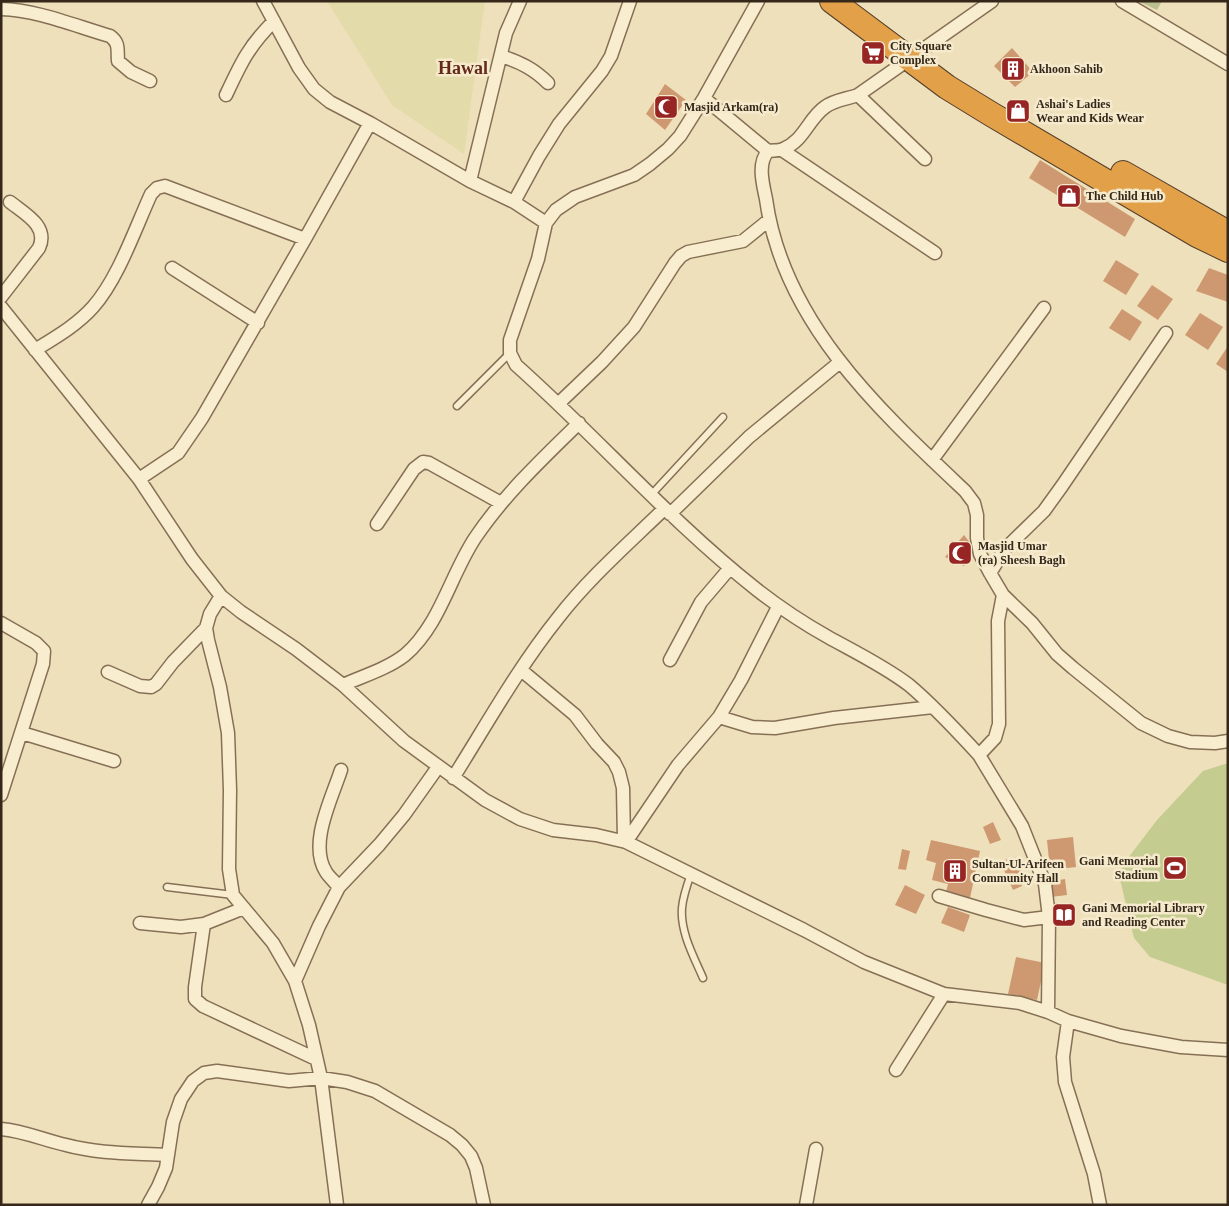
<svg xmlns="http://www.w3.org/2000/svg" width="1229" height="1206" font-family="Georgia,serif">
<rect width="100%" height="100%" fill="#efe0bc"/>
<path fill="#e4dbaa" d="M327,1H485L464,154L392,105Z"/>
<path fill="#c5cc90" d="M1228,763V985L1150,957L1134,938L1119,875L1125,862L1157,820L1203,771Z"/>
<path fill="#bac090" d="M1138,1H1162L1157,10Z"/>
<path fill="#ce9971" d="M1012,48L1033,72L1015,87L994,66Z
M665,84L686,100L665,130L646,114Z
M1040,160L1135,219L1125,237L1029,178Z
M1116,260L1139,274L1126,295L1103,281Z
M1209,268L1228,275V302L1196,291Z
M1152,285L1173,299L1158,320L1137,306Z
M1122,309L1142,322L1130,341L1109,328Z
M1200,313L1223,327L1208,350L1185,335Z
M1228,346V372L1216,364Z
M964,535L975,549L964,566L945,557Z
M993,822L1001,840L990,844L983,827Z
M1073,837L1076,867L1050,870L1047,840Z
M931,840L980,851L970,898L946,892L948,884L932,880L936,863L926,860Z
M902,849L910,851L906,870L898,869Z
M1017,857L1022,872L1018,873L1022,886L1013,890L1000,861Z
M1065,879L1067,895L1051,897L1048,882Z
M905,885L925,895L916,914L895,905Z
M948,907L970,915L964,932L941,923Z
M1016,957L1045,963L1037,1000L1008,994Z"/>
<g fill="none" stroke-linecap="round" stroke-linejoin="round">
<defs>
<path id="lane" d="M457,406L510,353
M651,495L723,417
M691,874C687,885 683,896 682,908C680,932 694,957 703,978
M167,887L233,895"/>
<path id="street" d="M263,1L299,68L314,89L330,102L370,123L470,181L514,202L546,223L538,259L510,340V353L516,365C598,438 670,521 756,589C779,607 803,623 828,637C855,652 884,666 909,685C934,706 957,731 979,755
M992,1L858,95C847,99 834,100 825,107C808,119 804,141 783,149C779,151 773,150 768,151C757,164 763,184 766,199C783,322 879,410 965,491L974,503L977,515V538L980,554L990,573L1003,595L1032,623L1057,654L1073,668L1141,723L1168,736L1190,742L1215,743L1228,741
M1122,1L1228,64
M1,9C38,10 75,26 110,36C120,43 117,50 118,61L131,72L150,81
M501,56C520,62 534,69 548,83
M226,95C241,63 248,47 274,21
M858,95L925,159
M704,98L768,151
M782,150L935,253
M470,181L506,33L520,1
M514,202L539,156L559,124L602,71L611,56L630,1
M546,223L556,210L575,197L634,175L650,164L668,149L680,136L704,98L758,1
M172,268L258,323
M1,297L39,248C49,226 25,214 10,202
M1,307L139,479L192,559L221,596L241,612L296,649L343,685L404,741L485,800L520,819L553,830L596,835L626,842L804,930L864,962L944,994L1020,1003L1048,1012L1068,1021L1121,1036L1181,1047L1228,1050
M35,350C56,337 77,325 93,307C118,279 135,229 151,194L157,188L165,186L305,239
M559,403L602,362L634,327L675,263L681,256L688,252L743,241L769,220
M932,460L1044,308
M139,479L178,453L202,418L305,239L370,123
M670,514L749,437L840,362
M377,524L414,469L423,462L429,463L501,503
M990,573L1005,549L1044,511L1062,486L1166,333
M1003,595L998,621L999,724L995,738L979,755L1022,826L1045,884L1049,917L1048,1012
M221,596L210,614L206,628L208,640L220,687L228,733L230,790L229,869L233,895L273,943L295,981L309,1025L321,1078L337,1205
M1,623L36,643L44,651L43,664L1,795
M670,660L701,602L730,568
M521,670L575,715L597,744L614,762L619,772L623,788L624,841
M108,672L140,686L151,687L156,684L173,662L206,628
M343,685C363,676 387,669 405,655C440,625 450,576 475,538C504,495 542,459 579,423
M719,717L752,727L775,728L834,718L933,707
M22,733L114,761
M453,778C487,724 518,668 558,618C589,578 628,544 664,509
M626,842L678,765L719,717L741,680L778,607
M339,887C335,882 329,877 326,872C308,844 332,798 341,770
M939,896L986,910L1024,920L1049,917
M140,923L181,927L204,924L244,908
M204,924L195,987V999L203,1006L316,1059
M295,981L319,926L339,887L379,845L404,815L438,767
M1068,1021L1063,1057L1065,1082L1094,1174L1100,1205
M896,1070L944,994
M1,1129C24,1131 44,1140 66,1145C99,1154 133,1153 167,1155
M148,1205L158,1187L166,1168L173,1122L181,1099L193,1081L204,1073L217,1071L289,1081L321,1078L347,1082L375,1091L450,1135L462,1145L471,1156L476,1168L484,1205
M806,1205L816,1149"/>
<path id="highway" d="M832,1L947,87L991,114L1197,235L1228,250
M1123,173L1228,233"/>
</defs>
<use href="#lane" stroke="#867055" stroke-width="9"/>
<use href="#street" stroke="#867055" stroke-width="15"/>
<use href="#highway" stroke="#533e2a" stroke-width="26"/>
<use href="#lane" stroke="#f9edcf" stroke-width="6"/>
<use href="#street" stroke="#f9edcf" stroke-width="12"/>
<use href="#highway" stroke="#e2a049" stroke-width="24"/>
</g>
<defs>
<symbol id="supermarket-square" viewBox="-11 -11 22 22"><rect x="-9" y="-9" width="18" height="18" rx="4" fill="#972524" stroke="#f6eacc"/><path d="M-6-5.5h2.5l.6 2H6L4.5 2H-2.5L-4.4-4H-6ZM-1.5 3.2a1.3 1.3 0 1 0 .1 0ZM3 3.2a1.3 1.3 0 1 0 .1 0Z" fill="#fff"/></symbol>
<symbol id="building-square" viewBox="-11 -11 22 22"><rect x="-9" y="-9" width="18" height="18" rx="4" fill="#972524" stroke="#f6eacc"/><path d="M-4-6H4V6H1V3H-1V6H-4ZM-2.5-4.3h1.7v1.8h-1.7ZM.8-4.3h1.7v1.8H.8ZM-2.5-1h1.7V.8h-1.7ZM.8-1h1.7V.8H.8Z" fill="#fff"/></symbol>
<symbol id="mosque-square" viewBox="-11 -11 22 22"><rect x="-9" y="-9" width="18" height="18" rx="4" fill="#972524" stroke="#f6eacc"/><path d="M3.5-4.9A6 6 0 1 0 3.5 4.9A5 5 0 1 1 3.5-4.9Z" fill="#fff"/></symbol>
<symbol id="shop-square" viewBox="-11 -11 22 22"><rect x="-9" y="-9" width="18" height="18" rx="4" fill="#972524" stroke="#f6eacc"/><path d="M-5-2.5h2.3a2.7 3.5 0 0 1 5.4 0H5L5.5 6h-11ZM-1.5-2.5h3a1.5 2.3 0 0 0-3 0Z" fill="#fff"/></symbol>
<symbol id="stadium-square" viewBox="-11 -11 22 22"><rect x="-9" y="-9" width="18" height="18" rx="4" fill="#972524" stroke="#f6eacc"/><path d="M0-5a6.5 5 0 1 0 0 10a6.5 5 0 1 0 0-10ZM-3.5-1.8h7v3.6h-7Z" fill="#fff"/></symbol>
<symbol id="library-square" viewBox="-11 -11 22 22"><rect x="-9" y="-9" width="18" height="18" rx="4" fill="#972524" stroke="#f6eacc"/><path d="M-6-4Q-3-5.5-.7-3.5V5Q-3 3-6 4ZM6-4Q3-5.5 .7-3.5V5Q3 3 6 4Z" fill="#fff"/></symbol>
</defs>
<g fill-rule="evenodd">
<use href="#supermarket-square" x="859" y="39" width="28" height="28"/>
<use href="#building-square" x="999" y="55" width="28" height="28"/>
<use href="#mosque-square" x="652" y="93" width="28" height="28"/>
<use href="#shop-square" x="1004" y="97" width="28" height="28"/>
<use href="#shop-square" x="1055" y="182" width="28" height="28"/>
<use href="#mosque-square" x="946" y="539" width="28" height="28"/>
<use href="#stadium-square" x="1161" y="854" width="28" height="28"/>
<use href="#building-square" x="941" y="857" width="28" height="28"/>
<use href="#library-square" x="1050" y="901" width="28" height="28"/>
</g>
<g text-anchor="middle" stroke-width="5" stroke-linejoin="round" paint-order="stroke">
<g font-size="12" font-weight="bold" fill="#35281b" stroke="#f6eacc" text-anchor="start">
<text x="890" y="50">City Square<tspan x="890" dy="14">Complex</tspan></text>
<text x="1030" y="73">Akhoon Sahib</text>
<text x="1036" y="108">Ashai's Ladies<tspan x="1036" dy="14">Wear and Kids Wear</tspan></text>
<text x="684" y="111">Masjid Arkam(ra)</text>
<text x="1086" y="200">The Child Hub</text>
<text x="978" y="550">Masjid Umar<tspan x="978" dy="14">(ra) Sheesh Bagh</tspan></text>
<text x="1158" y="865" text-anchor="end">Gani Memorial<tspan x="1158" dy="14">Stadium</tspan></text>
<text x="972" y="868">Sultan-Ul-Arifeen<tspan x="972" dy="14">Community Hall</tspan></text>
<text x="1082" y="912">Gani Memorial Library<tspan x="1082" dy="14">and Reading Center</tspan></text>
</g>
<g font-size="18" font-weight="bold" fill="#632919" stroke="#f6eacc">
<text x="463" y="74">Hawal</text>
</g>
</g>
<rect width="1229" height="1206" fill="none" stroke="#35281b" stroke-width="5"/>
</svg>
